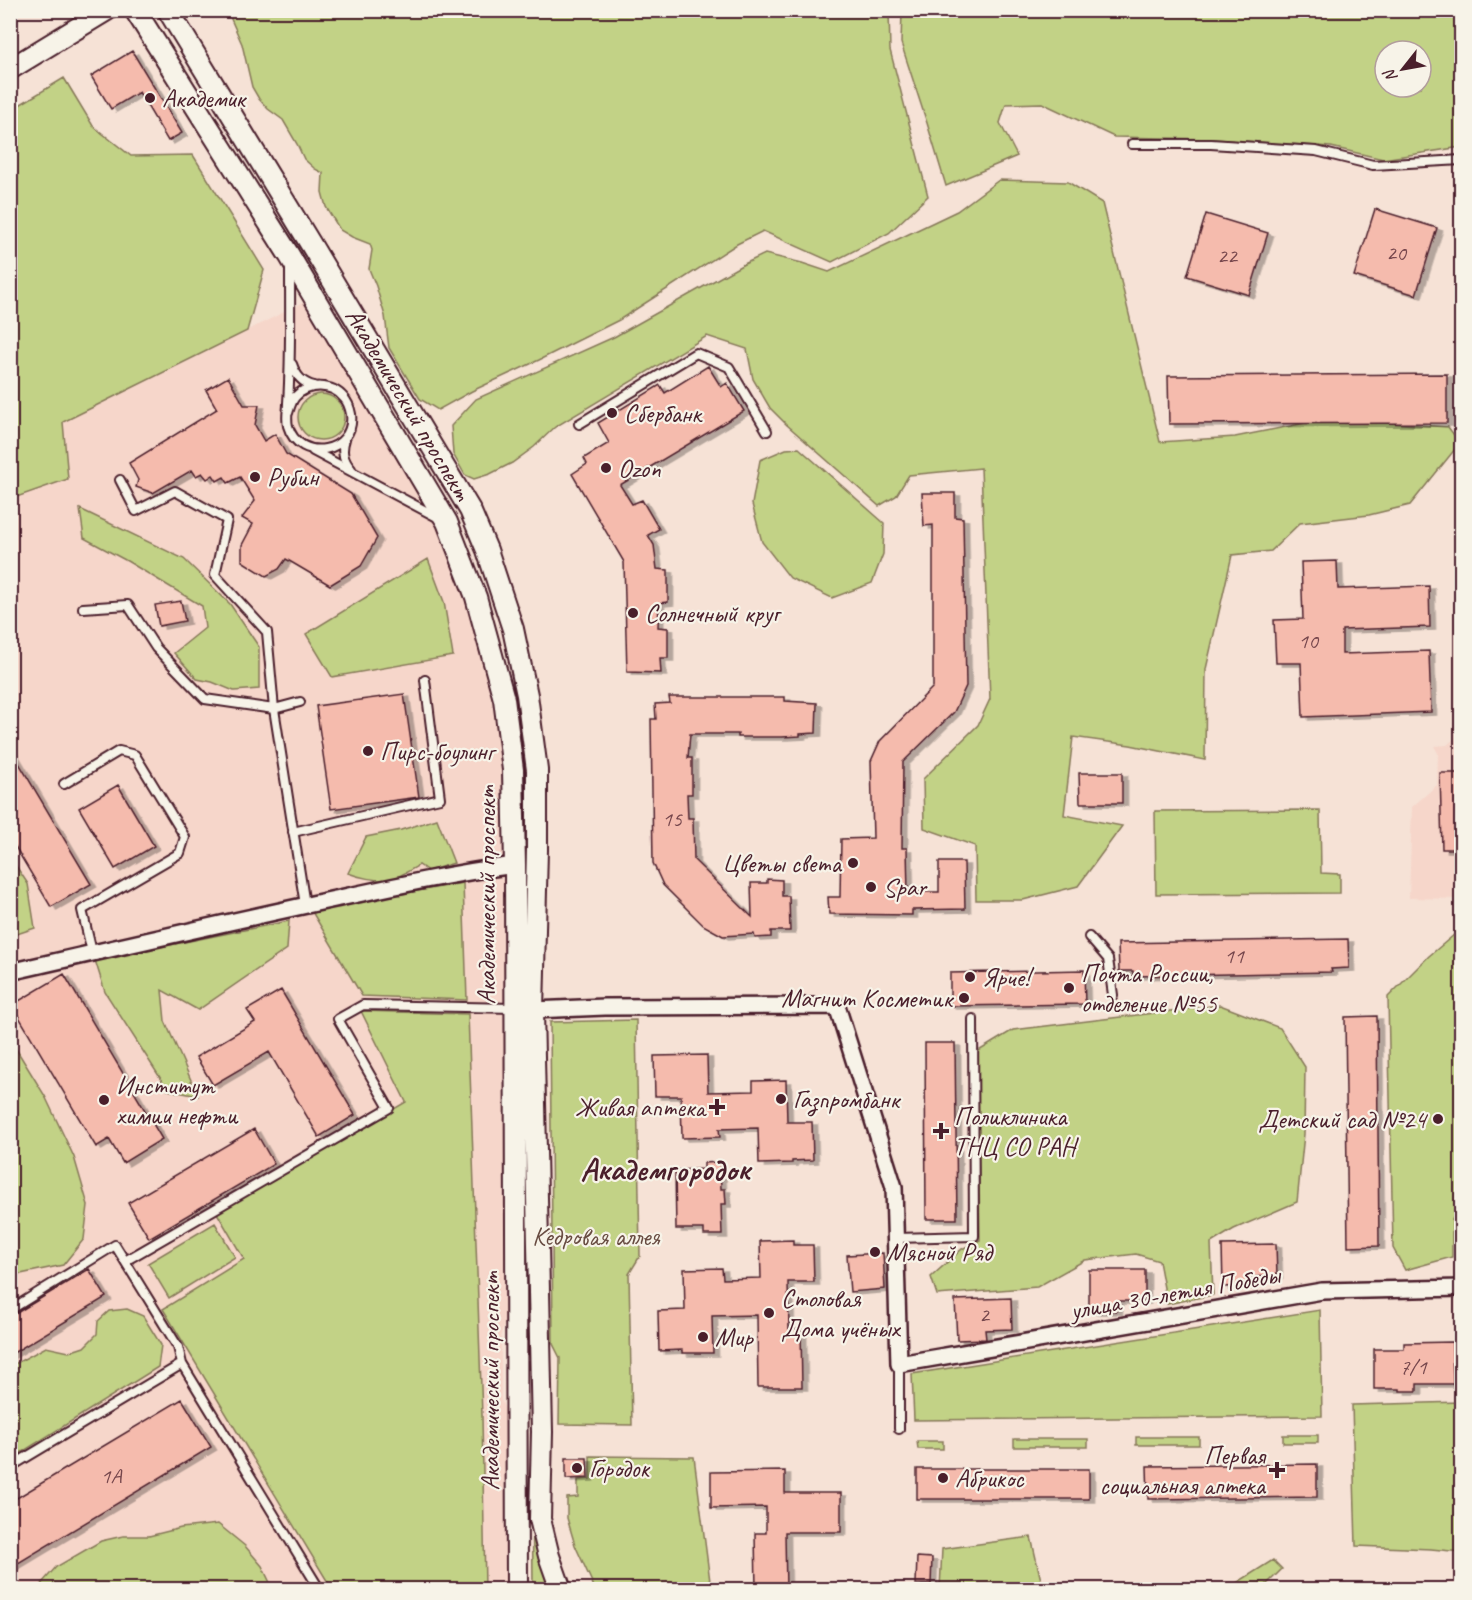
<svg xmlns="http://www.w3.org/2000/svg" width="1472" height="1600" font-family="Caveat,sans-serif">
<defs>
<filter id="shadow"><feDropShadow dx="5.5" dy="3" stdDeviation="0" flood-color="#0004"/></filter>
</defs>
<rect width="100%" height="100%" fill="#f6e2d6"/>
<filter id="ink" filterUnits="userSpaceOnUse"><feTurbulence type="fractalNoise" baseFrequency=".0167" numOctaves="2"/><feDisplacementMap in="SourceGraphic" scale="12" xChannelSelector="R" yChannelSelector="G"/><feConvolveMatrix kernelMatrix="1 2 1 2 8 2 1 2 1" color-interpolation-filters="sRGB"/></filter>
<g filter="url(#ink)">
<path fill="#f6d6ca" d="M304,302L439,528L454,560L478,643L492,702L502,769L504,870L506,1319L501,1334V1400L506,1411V1589H11L10,499L68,479L63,422Z
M1461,693V899L1409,898L1412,807L1437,785L1438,753L1434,746L1447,745L1455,738L1457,699Z"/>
<path fill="#c2d286" stroke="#867858" stroke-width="1.5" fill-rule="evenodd" d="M231,11H889L890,50L928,196L889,233L832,262L763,231L737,244L619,320L539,360L472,391L438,410L420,399L389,348L385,316L376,286L369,269L372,250L370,244L352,237L340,230L326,207L322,192L323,173L315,169L304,159L297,144L283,120L268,109L259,99L252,87L242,44L231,19Z
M902,11H1461V147L1383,159L1331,147L1214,139L1114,137L1042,103L1006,104L1000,123L1017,156L946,186L927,123L901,43ZM1385,51H1421V87H1385Z
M64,78L93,126L131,156L193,155L264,270L247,331L63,422L68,479L11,499V110Z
M999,180L1068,182L1102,203L1160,442L1235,437L1326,419L1448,427L1460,443L1410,505L1369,515L1300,523L1271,551L1232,555L1206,669L1205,760L1130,745L1073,737L1064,815L1122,826L1078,886L1023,900H976L975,846L924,828L923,779L978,725L990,699L981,468L909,475L896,496L879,506L787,425L770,408L753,379L747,349L707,336L555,427L534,447L512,463L490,474L474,479L465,475L453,454L451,426L476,399L614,337L742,265L765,254L802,263L829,272L957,211Z
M298 417a23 23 0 1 1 46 0a23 23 0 1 1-46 0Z
M799,448L884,523L883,554L872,583L832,598L790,578L762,542L752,504L760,460L786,449Z
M80,509L184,559L230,604L259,647V689L234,691L212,682L197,679L174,653L205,628L202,606L127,561L84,538Z
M428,559L444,602L453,656L332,677L306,634Z
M1320,810L1321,873L1340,874V893L1156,894L1155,811Z
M437,819L454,863L428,871L419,865C409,871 398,878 387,880C376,881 358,877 348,873L366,837L401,830Z
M10,857L28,884L35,928L11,936Z
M463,883L467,1000L362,996L311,910Z
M289,921L287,949L198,1010L162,990L165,1021L198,1096L168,1090L105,992L95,960Z
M1461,929V1204L1452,1220V1257L1405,1270L1393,1248L1388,997L1429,956Z
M1220,1005L1280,1028L1305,1067L1304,1134L1297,1202L1234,1229L1211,1243L1213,1295L1167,1304L1159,1261L1136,1254L1085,1260L1037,1287L937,1295L931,1277L962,1249L980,1240L977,1052L1013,1030Z
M361,1011L468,1014L482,1415L485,1589H332L163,1309L244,1259L217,1213L406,1102Z
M636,1020L640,1256L629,1274L632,1425L559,1424L560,1358L553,1344L550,1022Z
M10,1039L45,1096L74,1157L88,1205L84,1239L63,1265L11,1276Z
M529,1045L537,1513L560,1589H533Z
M215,1223L235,1257L169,1298L148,1263Z
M127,1309L143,1316L161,1345L158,1367L11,1459V1366L46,1347L69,1352L84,1347L97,1334L98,1321L109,1311Z
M1320,1310L1322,1416L914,1420L912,1374Z
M1461,1402V1552L1431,1549L1356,1546L1352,1405Z
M1283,1435H1318V1443H1283Z
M1136,1437H1199V1445H1136Z
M1014,1439H1088V1447H1014Z
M917,1441H943V1449H918Z
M590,1456L694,1457L711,1589H595L575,1545L567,1518V1498L578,1497V1480L590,1479Z
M218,1524L245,1546L262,1566L273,1589H41L42,1583L56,1567L101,1541L123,1536H149L181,1528Z
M1031,1537L1043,1589H940L942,1549Z
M1273,1560L1282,1569L1262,1589H1227Z"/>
<path fill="#f5bbad" stroke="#4a1f2b" stroke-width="1.5" filter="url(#shadow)" d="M132,51L182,133L168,141L139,92L111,109L91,76Z
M1375,209L1437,228L1416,295L1354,276Z
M1206,214L1268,233L1249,295L1187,276Z
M708,366L721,387L727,383L744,411L620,485L632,504L642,500L659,529L648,535L654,545L657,569L668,570V602L659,603L658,627L668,628V658H660L661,673L627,672L624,562L572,474L587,464L584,458L609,443L598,423L660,385L665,393Z
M1447,374V423L1169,424L1168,376Z
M228,377L244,405H259L255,425L264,441L275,434L286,454L351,494L377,538L361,566L330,585L286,559L279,569L266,576L242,561V545L253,524L242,518L255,501L240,477L228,483L224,477L217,481L213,475L207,479L202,473L196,476L192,470L153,493L136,487L138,480L129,463L217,409L206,390Z
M922,493H955V517L963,518L966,686L954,712L903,762L902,848H907L908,892H939V862H964L965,909L912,910V915L829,914L828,897H840L841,839L873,838L871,761L880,741L933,687V525L924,526Z
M1337,561L1338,589L1429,586L1430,627L1342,630V654L1429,651L1431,712L1303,717L1301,663H1276L1274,620L1303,619L1301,562Z
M181,601L185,621L159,626L155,605Z
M404,694L419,797L331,809L316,706Z
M669,697H785V701L817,703L816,733L800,734V736L782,737H738V734H690L688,758H692V794H687L688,818H693L694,860L752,917L751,883H767V879L782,880V896H789L790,931H771V937L755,938L754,934L723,936L703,925L663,885L653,863L651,719H656L655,704L670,703Z
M10,748L91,884L51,907L10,838Z
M1079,773H1122V803H1080Z
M1440,773H1461V849H1442Z
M118,785L154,846L115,869L79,808Z
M1348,939L1349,968L1331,969L1332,972L1133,976V971H1119L1118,943Z
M1084,970L1085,1004L950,1006V973Z
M64,974L162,1139L123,1163L109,1139L96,1147L12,1005Z
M281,990L355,1115L319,1137L269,1052L213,1085L196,1057L255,1022L247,1010Z
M1377,1016L1379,1246L1348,1247L1345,1017Z
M925,1043H955L957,1219H926Z
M707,1055L708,1092L753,1091V1081L786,1080L787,1122H812L813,1160L792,1161V1163L759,1164L758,1128L719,1129L720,1137L682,1138L681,1096H655L654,1056Z
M254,1129L274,1164L149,1238L128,1203Z
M720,1162L721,1189H725L726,1204H721L722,1235H704V1229H676L675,1170L704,1169V1163Z
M793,1240V1245H813L814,1282H788L789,1329H801L802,1387H758L757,1315L712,1316L713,1353H682V1350L659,1351L658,1311L685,1310L684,1269L722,1268L723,1279L761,1278L760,1241Z
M1276,1244L1277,1276L1248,1277V1286L1223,1287L1222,1245Z
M883,1253L885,1289L850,1292L847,1255Z
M89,1269L106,1297L10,1355V1317Z
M1089,1270H1145V1301H1117V1311H1089Z
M1011,1298L1012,1329L985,1330L986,1339L957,1340L955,1300Z
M1452,1342L1453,1384H1417V1391H1400V1389H1374V1349H1404V1343Z
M182,1399L211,1447L10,1568V1502Z
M566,1458H587L588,1478L566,1479Z
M1317,1464V1497L1148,1499L1147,1466Z
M917,1469H1089V1499H917Z
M785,1471V1493H841V1532H785L786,1590H756L755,1533H766V1507L711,1508V1472Z
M917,1557L932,1558L931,1584H916Z"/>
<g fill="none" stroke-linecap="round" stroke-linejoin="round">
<defs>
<path id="lane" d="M1132,144H1211L1316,151L1373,165L1462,160
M292,364C296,376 302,383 314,386
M288,413C290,407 291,402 295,397C308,383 332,383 344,398C348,402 350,409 351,414C356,453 299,464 288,426C286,419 288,410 288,403C291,357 290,311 290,265
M579,424L696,353L729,367L767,431
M345,439C341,451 343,460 351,469
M313,451L437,517
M83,608L128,605L156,648L205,699L274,709L267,632L215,575L227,520L175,491L136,511L120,480
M300,702L274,709L305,905
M64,784L119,751L135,755L185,837L180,853L82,910L92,952
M293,832L440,798L425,680
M1089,937L1108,959L1113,995
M896,1238L974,1236L973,1019
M125,1261L389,1108L338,1019L363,1005L514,1008
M10,1310L115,1245L178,1347L182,1364L320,1590
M899,1364V1429
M10,1467L182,1364"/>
<path id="street" d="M10,972C119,947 227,922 335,899C395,886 454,873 515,865
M533,1010L605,1007L837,1006L894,1187L899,1364L1322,1291L1462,1288"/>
<path id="secondary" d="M135,10L289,255L447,522L476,597L504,699L513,770L515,865L517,1590
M168,10L310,243L470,510L487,550L513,629L527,695L537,770V850L533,1010L542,1432L540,1519L549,1556L561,1590
M10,69L107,10"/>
</defs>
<use href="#lane" stroke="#4a1f2b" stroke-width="12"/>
<use href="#street" stroke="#4a1f2b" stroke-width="20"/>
<use href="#secondary" stroke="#4a1f2b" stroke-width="24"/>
<use href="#lane" stroke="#f7f3e8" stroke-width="8"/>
<use href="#street" stroke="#f7f3e8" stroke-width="15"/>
<use href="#secondary" stroke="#f7f3e8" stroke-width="20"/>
</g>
</g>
<g fill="#4a1f2b" stroke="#f7f3e8" stroke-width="2">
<circle cx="150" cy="98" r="6"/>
<circle cx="612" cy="413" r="6"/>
<circle cx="606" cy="468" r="6"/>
<circle cx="255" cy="477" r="6"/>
<circle cx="633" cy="613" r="6"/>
<circle cx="368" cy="751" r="6"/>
<circle cx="853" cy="863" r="6"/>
<circle cx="871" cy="887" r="6"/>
<circle cx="970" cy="977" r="6"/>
<circle cx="1069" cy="988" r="6"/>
<circle cx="964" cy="998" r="6"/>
<circle cx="781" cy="1099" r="6"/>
<circle cx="104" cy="1100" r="6"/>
<path d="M714 1098h6v6h6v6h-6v6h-6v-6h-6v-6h6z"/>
<circle cx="1438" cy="1119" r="6"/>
<path d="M938 1122h6v6h6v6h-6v6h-6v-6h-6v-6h6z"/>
<circle cx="875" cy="1252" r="6"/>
<circle cx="769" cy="1313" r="6"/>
<circle cx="703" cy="1337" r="6"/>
<circle cx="577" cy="1468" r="6"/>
<path d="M1274 1461h6v6h6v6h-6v6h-6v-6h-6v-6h6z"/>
<circle cx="943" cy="1478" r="6"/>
</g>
<g text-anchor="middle" stroke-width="4.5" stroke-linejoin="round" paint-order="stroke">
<g font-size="22" fill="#75464c">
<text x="1396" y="260">20</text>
<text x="1227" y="263">22</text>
<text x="1308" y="648">10</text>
<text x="672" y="826">15</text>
<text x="1234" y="963">11</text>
<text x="984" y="1322">2</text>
<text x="1413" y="1374">7/1</text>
<text x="111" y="1483">1А</text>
</g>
<g font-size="26" fill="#4a1f2b" stroke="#f7f3e8" text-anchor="start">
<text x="162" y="107">Академик</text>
<text x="624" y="422">Сбербанк</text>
<text x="618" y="477">Ozon</text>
<text x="267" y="486">Рубин</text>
<text x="645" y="622">Солнечный круг</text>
<text x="380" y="760">Пирс-боулинг</text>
<text x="841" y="872" text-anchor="end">Цветы света</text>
<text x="883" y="896">Spar</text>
<text x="1081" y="982">Почта России,<tspan x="1081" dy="30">отделение №55</tspan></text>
<text x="982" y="986">Ярче!</text>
<text x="952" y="1007" text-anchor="end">Магнит Косметик</text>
<text x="116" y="1094">Институт<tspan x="116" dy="30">химии нефти</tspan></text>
<text x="793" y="1108">Газпромбанк</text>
<text x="705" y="1116" text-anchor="end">Живая аптека</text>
<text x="954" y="1125">Поликлиника<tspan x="954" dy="30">ТНЦ СО РАН</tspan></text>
<text x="1426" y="1128" text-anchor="end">Детский сад №24</text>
<text x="887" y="1261">Мясной Ряд</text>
<text x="781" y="1307">Столовая<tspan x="781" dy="30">Дома учёных</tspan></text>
<text x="715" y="1346">Мир</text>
<text x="1265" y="1464" text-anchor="end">Первая<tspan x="1265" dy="30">социальная аптека</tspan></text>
<text x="589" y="1477">Городок</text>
<text x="955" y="1487">Абрикос</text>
</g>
<g font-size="26" fill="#4a1f2b" stroke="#f7f3e8">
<text transform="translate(409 404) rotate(59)" y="9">Академический проспект</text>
<text transform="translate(486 895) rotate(-90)" y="9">Академический проспект</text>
<text transform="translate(1175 1292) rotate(-10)" y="9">улица 30-летия Победы</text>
<text transform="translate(490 1381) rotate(-90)" y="9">Академический проспект</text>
</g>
<g font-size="26" fill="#684c42" stroke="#f7f3e8">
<text x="596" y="1245">Кедровая аллея</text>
</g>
<g font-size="32" font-weight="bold" fill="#4a1f2b" stroke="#f7f3e8">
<text x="665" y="1180">Академгородок</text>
</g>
</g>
<rect width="1472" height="1600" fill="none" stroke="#f7f3e8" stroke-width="36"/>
<rect x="18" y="18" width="1436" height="1564" fill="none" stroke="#4a1f2b" stroke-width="2" filter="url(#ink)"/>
<g transform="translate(1403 69) rotate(239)"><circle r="28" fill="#f7f3e8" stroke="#b29e9c" stroke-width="1.5"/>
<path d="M0-4.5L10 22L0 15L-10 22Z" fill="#4a1f2b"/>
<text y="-9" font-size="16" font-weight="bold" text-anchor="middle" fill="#4a1f2b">N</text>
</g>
</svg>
